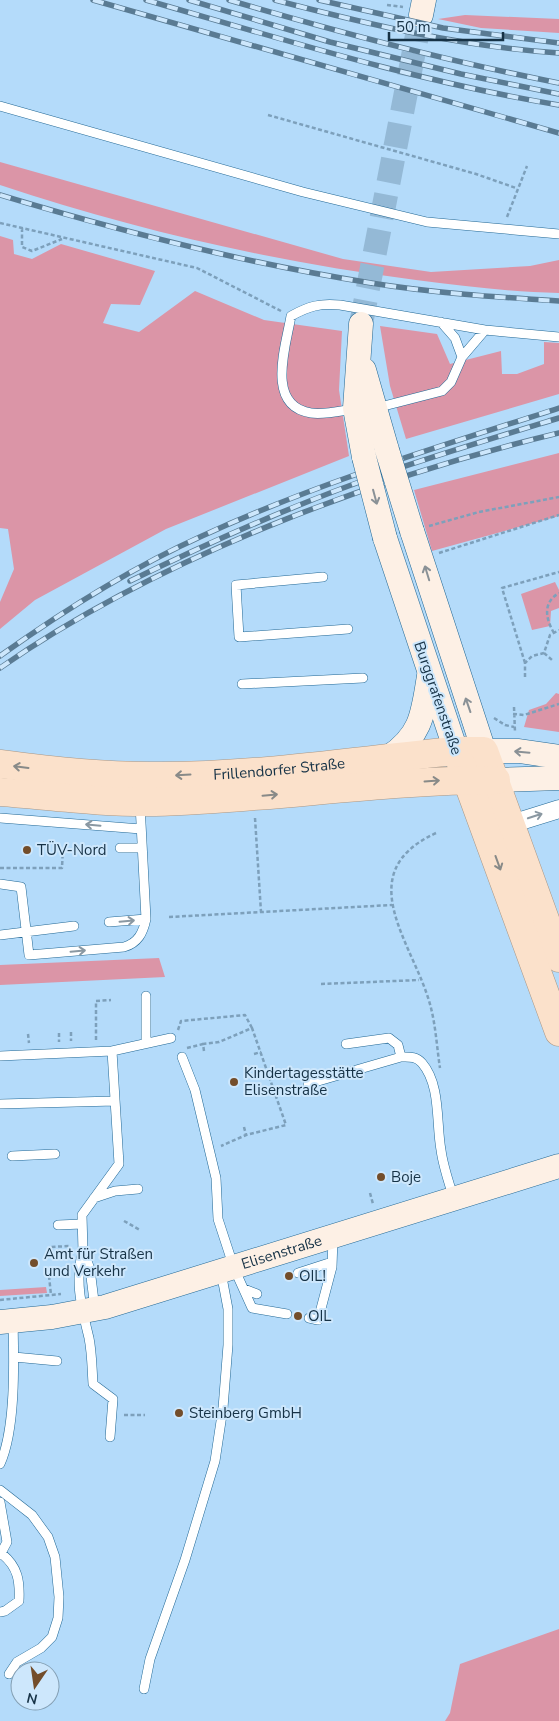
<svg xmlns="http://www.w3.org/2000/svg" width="559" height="1721" font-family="'Nunito Sans',sans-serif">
<rect width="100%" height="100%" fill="#b4dbfa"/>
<path fill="#db95a7" d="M465,15L559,19V33L481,28L438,19Z
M0,162L343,259L431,272L530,266L559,260V293C511,292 464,286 416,280C275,262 135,230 0,185Z
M0,236L13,240L14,254L32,259L61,244L155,271L140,305L111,304L103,323L139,332L195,291L264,320L342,331L339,390L349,456L166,529L35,600L0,629V602L14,569L8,529L0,528Z
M380,326L437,334L450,364L501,351L502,374H517L544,364V342L559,343V394L406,439L390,386Z
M559,453V516L432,551L414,490Z
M555,582L559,590V608L551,611L550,626L532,630L521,594Z
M556,693L559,694V732L524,727L529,710L546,704Z
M159,958L165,977L0,985V965Z
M46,1287L47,1293L0,1296V1290Z
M559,1629V1721H445L450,1713L460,1664Z"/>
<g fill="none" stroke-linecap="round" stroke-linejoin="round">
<path stroke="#94b9d6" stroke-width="24" stroke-dasharray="24 12" stroke-linecap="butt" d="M361,324L421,15"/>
<defs>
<path id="lane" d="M0,106L303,192L427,222L559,234
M441,322L455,338L462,357
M376,408L442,391L451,382L462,357L485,330
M353,409C340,411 324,415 311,413C265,406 286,346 291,316C309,306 320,303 340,305L485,330L559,337
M323,577L236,585L239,637L348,629
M242,684L363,678
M0,818L141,829
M120,848H142
M0,884L21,887L29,955L124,947C138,943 143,933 146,919L140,804
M109,922L146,919
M0,935L74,926
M146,996V1043
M346,1044L389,1038L398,1045L401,1057
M112,1051L171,1038
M0,1056L112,1051L119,1164L82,1215L83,1251L90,1269L95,1309
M182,1057L195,1090L216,1178L218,1219L234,1268L252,1308L287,1314
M308,1084L401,1057C409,1057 416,1056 422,1063C441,1085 436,1123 441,1150C443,1166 449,1183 454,1199
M0,1104L115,1101
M12,1156L55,1154
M94,1198L115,1191L138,1189
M58,1225L82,1224
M83,1251C74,1281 82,1309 89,1338C92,1353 92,1369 93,1384L113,1399L110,1437
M298,1273L332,1262
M244,1289L257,1294
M309,1318L318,1320L332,1267L333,1238
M14,1357L57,1361
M0,1464C16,1429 14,1360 13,1321
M0,1490L32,1515L48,1537L55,1557L59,1597L58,1618L52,1637L41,1648L17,1662L9,1674
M0,1502L7,1542L0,1555
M0,1612L5,1611L19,1601C20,1581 18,1567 2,1554
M144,1689L150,1659L185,1560L215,1461L223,1408L228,1345V1309L221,1272"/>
<path id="street" d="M511,824L559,809"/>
<g id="secondary">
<path d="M421,15L424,0"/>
<path d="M361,324L355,408L364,457"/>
<path d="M364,370L387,450"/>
<path d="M412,531L484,751H519L559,757"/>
<path d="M385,538L456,751"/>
<path d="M389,757C422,735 423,713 429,676"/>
<path d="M496,780L559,778"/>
<path id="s1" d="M0,1322L52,1317L105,1307L559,1166"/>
</g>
<g id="primary">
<path id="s2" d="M0,764C54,771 107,777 162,776C260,776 359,760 456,751H484L559,958"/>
<path d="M461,764L559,1032"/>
<path d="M0,792C51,796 104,803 155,802C269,799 382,780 496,780"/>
</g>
</defs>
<use href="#lane" stroke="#226895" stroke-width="10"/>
<use href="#street" stroke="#226895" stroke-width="19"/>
<use href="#secondary" stroke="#226895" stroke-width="25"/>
<use href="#primary" stroke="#a99786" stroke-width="29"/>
<path stroke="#7da0bb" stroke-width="2.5" stroke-dasharray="4 2.5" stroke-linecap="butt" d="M387,5L403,7
M268,115L476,174L516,188
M507,217L527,166
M0,223L197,268L281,311
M22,228V247L32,251L62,239
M429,526L479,512L559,497
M439,553L559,515
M554,633C545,618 543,602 559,593
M544,653L552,660
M525,663L502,588L559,572
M525,677V663L532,656L544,653L550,635L559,630
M514,707L515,732
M513,714L524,715L559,704
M494,718L505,725L514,727
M255,818L261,912
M436,833C347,874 416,946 431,1008C436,1028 437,1049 440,1068
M0,868H62L63,847H68
M169,917L392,905
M321,984L419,980
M178,1030L181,1021L245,1015L252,1028
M71,1032V1041
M59,1033V1042
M28,1034L29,1043
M96,1040V1001L111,1000
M187,1048L203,1044
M204,1051L203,1044L219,1042L252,1028L286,1125L246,1135L221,1146
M254,1054L261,1052
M263,1076L269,1074
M244,1127L246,1135
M370,1193L373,1204
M124,1221L140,1230
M49,1251V1247L71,1246
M49,1251L61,1250V1252
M49,1276L51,1295
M0,1300L61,1294
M124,1415H145"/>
<use href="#lane" stroke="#fff" stroke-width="9"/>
<use href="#street" stroke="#fff" stroke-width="18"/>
<use href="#secondary" stroke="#fdf0e5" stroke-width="24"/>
<use href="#primary" stroke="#fbe1cb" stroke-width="28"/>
<defs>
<path id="rail" d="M93,0L559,133
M146,0C282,39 419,82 559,105
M189,0L330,42L461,74L559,94
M229,0C338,32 447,61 559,83
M275,0C367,24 463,47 559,53
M319,0L443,28L559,43
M0,195C122,232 245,263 371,283C433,293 496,297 559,301
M130,581C212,541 295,504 382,474C440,454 500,436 559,418
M0,656C63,611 131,568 202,536C317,483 438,447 559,408
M0,668C159,558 371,478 559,433"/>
</defs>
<use href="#rail" stroke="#5a7b93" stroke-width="5.5"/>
<use href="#rail" stroke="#cde7fc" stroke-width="4" stroke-dasharray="11" stroke-linecap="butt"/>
<defs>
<path id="secondary-bridge" d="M387,450L412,531
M364,457L385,538"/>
</defs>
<use href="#secondary-bridge" stroke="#226895" stroke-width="25" stroke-linecap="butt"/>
<use href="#secondary-bridge" stroke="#fdf0e5" stroke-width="24"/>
</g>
<defs><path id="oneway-shaft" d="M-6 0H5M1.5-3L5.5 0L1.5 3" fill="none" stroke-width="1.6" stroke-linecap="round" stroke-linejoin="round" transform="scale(1.25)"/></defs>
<g stroke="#8a9196">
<use href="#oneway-shaft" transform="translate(375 497) rotate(75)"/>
<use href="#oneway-shaft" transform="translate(427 573) rotate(-107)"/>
<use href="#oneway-shaft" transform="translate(468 705) rotate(-109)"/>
<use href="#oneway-shaft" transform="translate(522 752) rotate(-175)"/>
</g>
<g stroke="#888a88">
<use href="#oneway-shaft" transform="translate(21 767) rotate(-173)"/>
<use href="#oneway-shaft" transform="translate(183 775) rotate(177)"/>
<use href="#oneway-shaft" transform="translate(432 781) rotate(-4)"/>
<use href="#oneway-shaft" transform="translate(270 795) rotate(-5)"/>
<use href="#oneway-shaft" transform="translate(498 863) rotate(70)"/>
</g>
<g stroke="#8a98a2">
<use href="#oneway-shaft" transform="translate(535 816) rotate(-18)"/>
<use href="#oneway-shaft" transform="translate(93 825) rotate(-175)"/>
<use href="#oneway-shaft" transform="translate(127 921) rotate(-5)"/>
<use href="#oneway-shaft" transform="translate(78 951) rotate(-5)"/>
</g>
<g fill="#734d2a" stroke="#cde7fc" stroke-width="2">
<circle cx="27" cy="850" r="5"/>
<circle cx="234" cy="1082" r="5"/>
<circle cx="381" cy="1177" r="5"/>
<circle cx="34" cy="1263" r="5"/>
<circle cx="289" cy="1276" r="5"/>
<circle cx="298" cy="1316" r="5"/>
<circle cx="179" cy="1413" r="5"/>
</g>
<g text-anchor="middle" stroke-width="4" stroke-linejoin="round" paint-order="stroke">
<g font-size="15" fill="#163246" stroke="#cde7fc">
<text transform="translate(438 698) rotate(71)" y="5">Burggrafenstraße</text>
<text dy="5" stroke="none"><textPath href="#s2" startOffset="280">Frillendorfer Straße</textPath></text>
<text dy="5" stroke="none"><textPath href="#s1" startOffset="291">Elisenstraße</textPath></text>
</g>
<g font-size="15" fill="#163246" stroke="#cde7fc" text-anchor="start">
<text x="37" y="855">TÜV-Nord</text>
<text x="244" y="1078">Kindertagesstätte<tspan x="244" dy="17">Elisenstraße</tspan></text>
<text x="391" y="1182">Boje</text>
<text x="44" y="1259">Amt für Straßen<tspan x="44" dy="17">und Verkehr</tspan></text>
<text x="299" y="1281">OIL!</text>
<text x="308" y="1321">OIL</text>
<text x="189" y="1418">Steinberg GmbH</text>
</g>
</g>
<g transform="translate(35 1686) rotate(193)"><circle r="24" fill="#cde7fc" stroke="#849fb3"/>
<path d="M0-4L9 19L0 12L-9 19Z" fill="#734d2a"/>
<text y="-8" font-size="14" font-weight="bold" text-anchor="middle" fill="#163246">N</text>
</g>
<path d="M389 32v8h114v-8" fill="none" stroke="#163246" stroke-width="2.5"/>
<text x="396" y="32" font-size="15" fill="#163246" stroke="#cde7fc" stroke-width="4" paint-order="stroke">50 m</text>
</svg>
